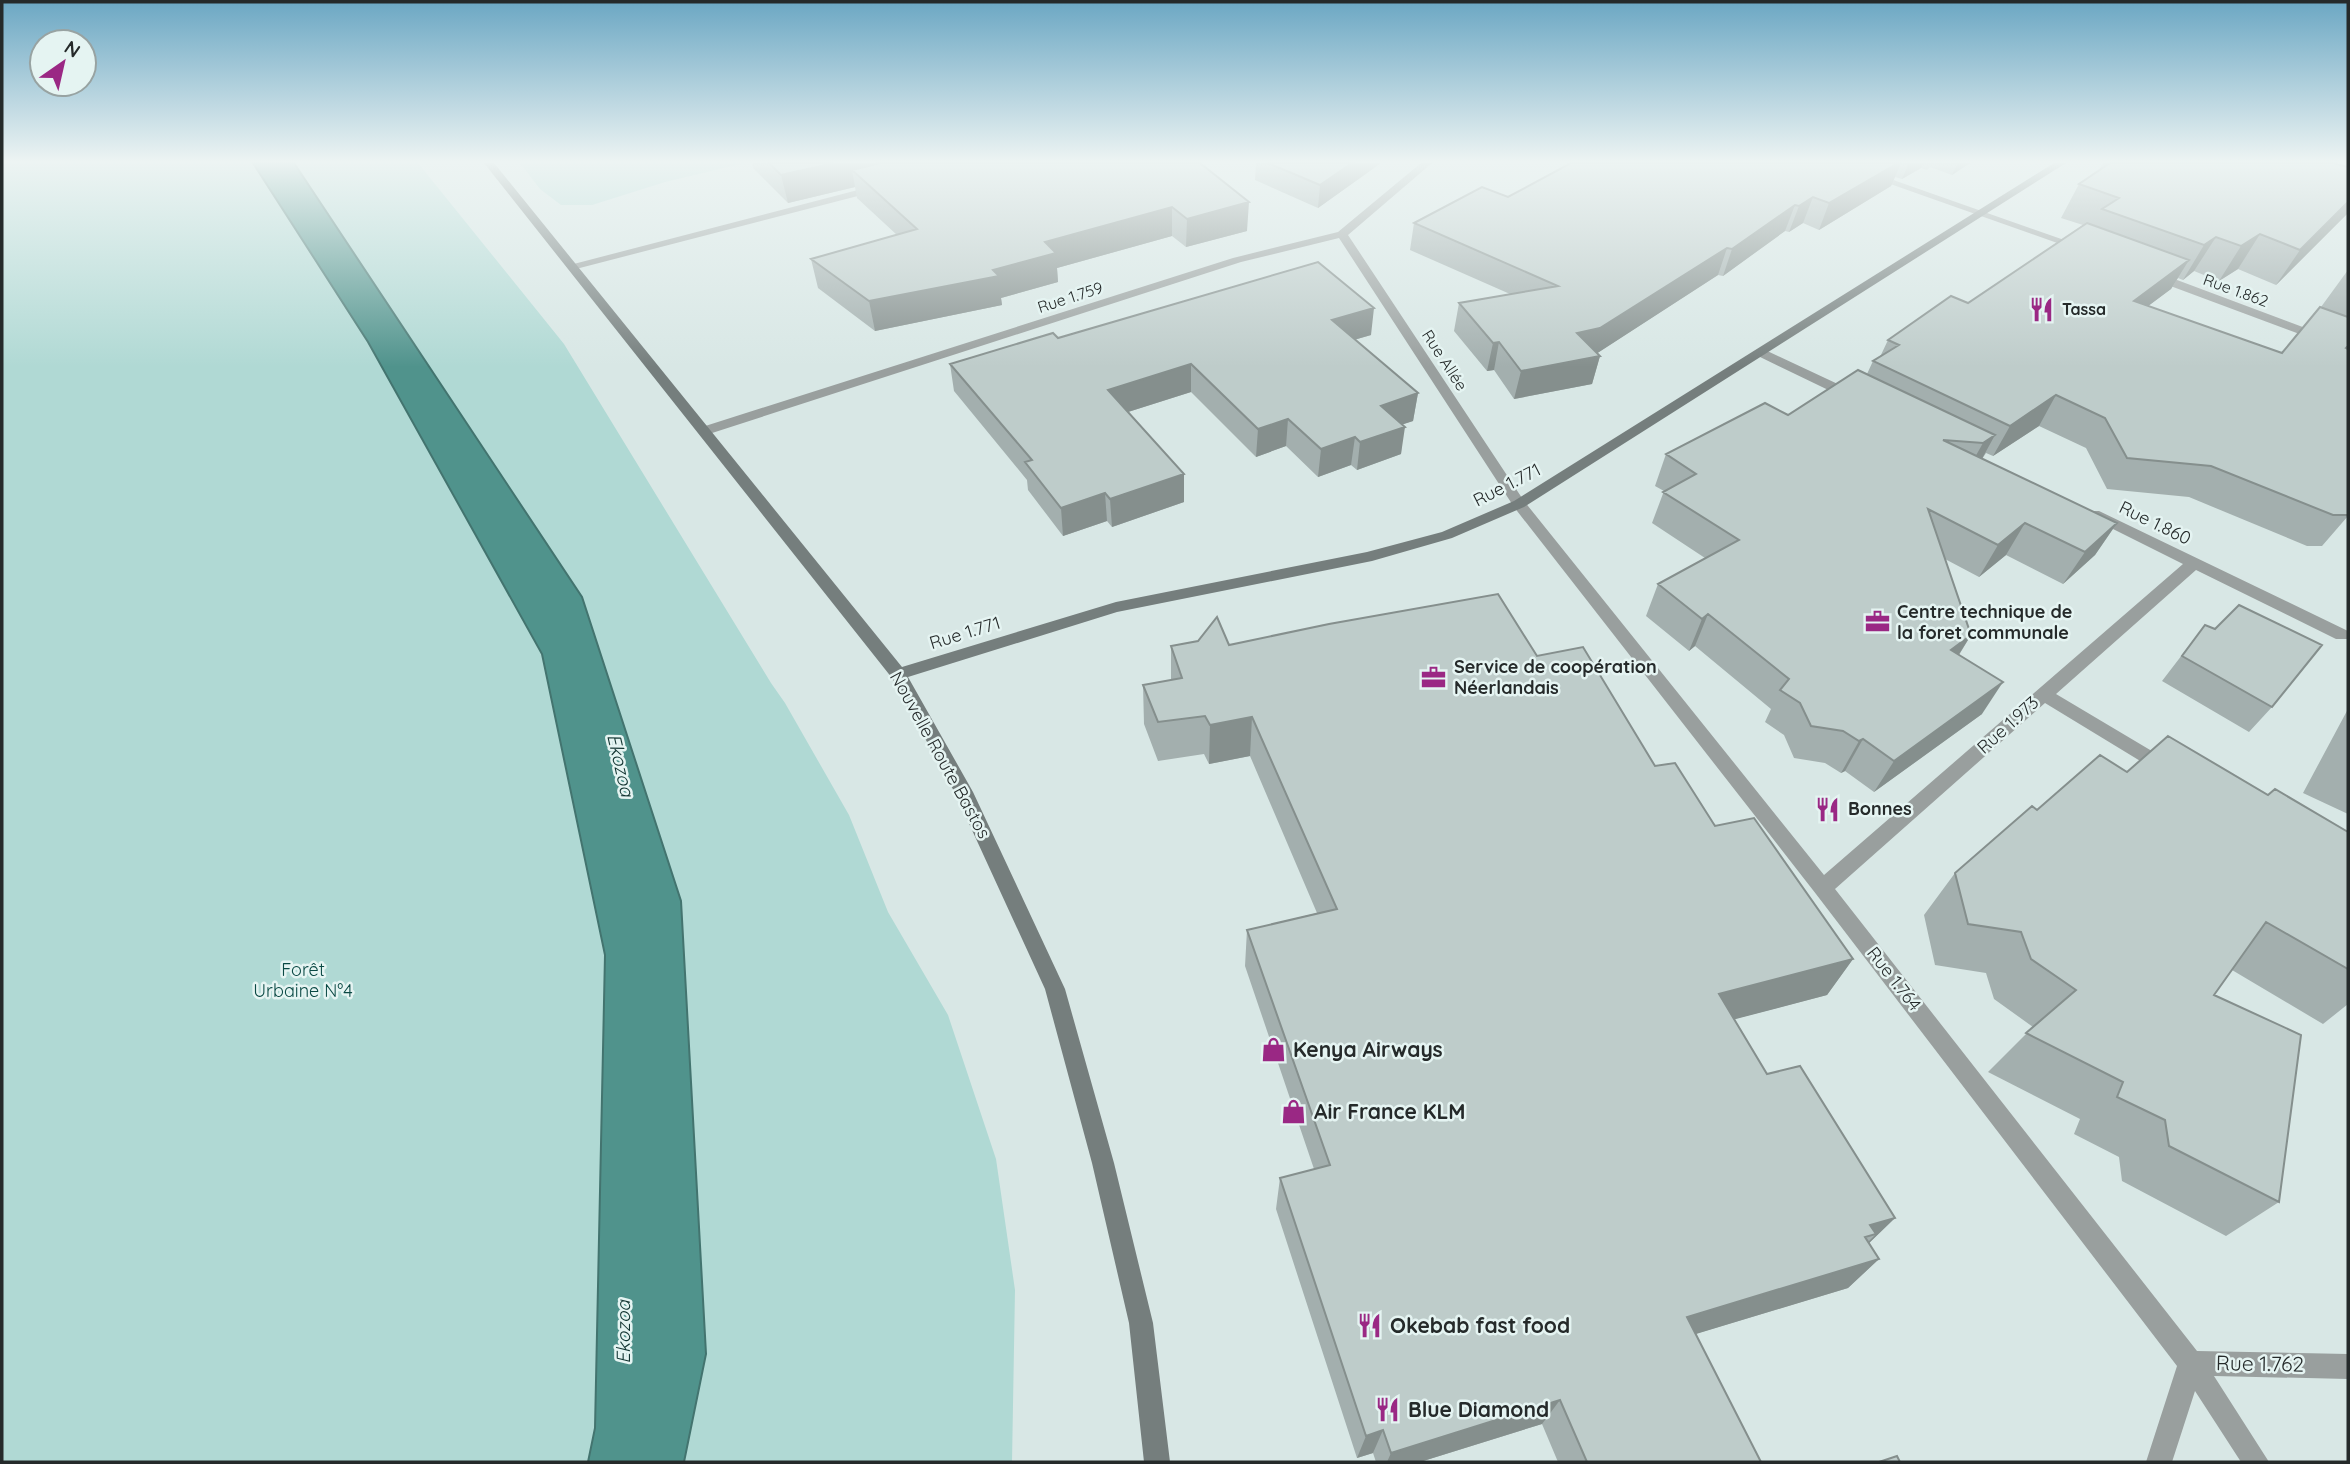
<svg xmlns="http://www.w3.org/2000/svg" width="2350" height="1464" font-family="Quicksand,sans-serif">
<rect width="100%" height="100%" fill="#d8e7e5"/>
<path fill="#b0d9d4" d="M2,163H253L368,342L542,654L605,955L595,1428L588,1462H2Z
M294,163H418L564,344L771,683L785,703L849,815L888,912L948,1015L996,1159L1015,1290L1012,1462H684L706,1354L582,597Z
M520,163H745L665,182L592,205H561L540,189Z"/>
<path fill="#50938c" stroke="#43746f" stroke-width="2" d="M253,163H294L582,597L681,901L706,1354L684,1462H588L595,1428L605,955L542,654L368,342Z"/>
<g fill="none" stroke-linecap="round" stroke-linejoin="round">
<path fill="#999f9e" fill-rule="evenodd" d="M1421,163H1432L1348,235L1524,501L1824,875L2183,564L2089,517L2087,514L2089,511H2099L2348,631V639H2336L2196,570L2056,694L2172,763L2175,768L2172,773H2160L2045,703L1835,889L2197,1351L2348,1354V1379L2214,1376L2269,1462H2241L2195,1391L2172,1462H2146L2177,1366L1816,894L1514,507L1339,238L1241,262L709,434L704,435L697,431L699,428L1233,258L1338,232Z
M1831,163H1845L2087,248L2077,250Z
M877,185L882,188L881,190L572,270L566,266Z
M2153,271L2348,344V352L2149,278L2147,275Z
M1763,349L1857,393L1859,396L1857,399H1847L1758,356V350Z"/>
<path fill="#757e7d" fill-rule="evenodd" d="M484,163H494L902,667L1116,602L1367,552L1442,532L1514,501L2054,163H2066L1524,507L1452,538L1372,561L1117,612L908,677L973,792L1065,989L1114,1163L1153,1323L1170,1462H1144L1129,1323L1092,1163L1045,989L955,793L892,678Z"/>
</g>
<path fill="#a3afae" d="M752,163H1200L1247,231L1186,247L1172,236L1057,268L1058,282L1001,298L1002,305L875,331L818,288L811,259L897,235L857,198L855,187L788,203L753,168Z
M1256,163H1381L1318,208L1255,180Z
M1571,163H1970L1952,175L1930,167L1927,170L1921,168L1902,179L1895,177L1891,186L1819,230L1803,223L1789,232L1785,231L1723,276L1718,275L1597,353L1600,356L1592,384L1514,399L1494,370L1487,371L1454,331L1459,303L1510,294L1410,250L1414,223L1508,197Z
M2103,163H2333L2348,167V213L2276,285L2238,269L2219,281L2194,271L2183,280L2178,278L2171,289L2148,306L2282,353L2321,307L2348,270V516L2322,546H2307L2189,497L2107,489L2086,448L2039,426L1993,456L1986,453L1982,459L2117,523L2095,555L2063,584L2006,555L1979,577L1945,559L1971,635L1959,655L1982,714L1874,792L1845,771L1841,773L1825,763L1794,758L1784,735L1765,722L1771,709L1695,646L1689,651L1646,616L1658,584L1705,558L1652,523L1664,491L1655,486L1666,454L1788,415L1867,374L1873,361L1880,357L1888,340L1968,303L2083,225L2061,218L2079,184L2099,170Z
M1371,335L1354,340L1418,393L1413,421L1403,424L1401,454L1357,470L1351,465L1318,477L1286,446L1256,457L1191,392L1128,412L1184,474V502L1112,527L1107,521L1063,536L1028,490L1027,480L954,391L950,364L1058,338Z
M2205,625L2272,707L2249,732L2162,681Z
M1229,645L1537,656L1655,766L1853,959L1827,995L1734,1019L1767,1074L1895,1218L1869,1243L1879,1259L1848,1288L1695,1334L1761,1462H1558L1542,1424L1420,1462H1376L1373,1453L1357,1458L1276,1209L1280,1178L1314,1169L1245,966L1247,930L1317,913L1250,756L1209,764L1204,754L1158,761L1144,724L1143,685L1171,680V646Z
M2348,709V814L2303,793Z
M2127,772L2268,795L2348,832V1004L2323,1024L2232,970L2214,995L2279,1202L2226,1236L2122,1181L2119,1157L2074,1134L2080,1119L1988,1072L2033,1027L1994,999L1986,973L1935,965L1924,915L1955,873L2037,810Z"/>
<path fill="#858f8d" d="M834,163H954L852,170L855,187L788,203L781,175Z
M1352,163H1381L1318,208L1320,185Z
M1898,163H1901L1891,186L1819,230L1829,203Z
M1909,163H1923L1921,168L1902,179Z
M1958,163H1970L1952,175Z
M1813,197L1803,223L1789,232L1799,206Z
M1249,202L1247,231L1186,247L1187,219Z
M2348,202V213L2276,285L2300,250Z
M1795,205L1785,231L1723,276L1732,249Z
M1172,207V236L1057,268L1058,282L1001,298L1002,305L875,331L869,301L993,270L1045,242Z
M2260,234L2238,269L2219,281L2241,246Z
M2216,237L2194,271L2183,280L2204,245Z
M1727,248L1718,275L1593,356L1577,333Z
M2189,260L2171,289L2116,330L2134,301Z
M1374,308L1371,335L1329,347L1332,320Z
M1499,342L1494,370L1487,371L1493,343Z
M1600,356L1592,384L1514,399L1521,371Z
M1191,364V392L1109,418L1108,390Z
M1418,393L1413,421L1377,433L1381,406Z
M2056,395L2039,426L1993,456L2010,426Z
M1288,419L1286,446L1256,457L1258,429Z
M1405,427L1401,454L1357,470L1360,442Z
M1995,435L1978,466L1965,475L1983,443Z
M1355,437L1351,465L1318,477L1321,449Z
M1184,474V502L1112,527L1110,499Z
M1105,493L1107,521L1063,536L1061,508Z
M2025,523L2006,555L1979,577L1998,545Z
M2117,523L2095,555L2063,584L2085,552Z
M1708,614L1695,646L1689,651L1702,619Z
M1971,635L1951,667V650Z
M2003,682L1982,714L1874,792L1894,761Z
M1252,717L1250,756L1209,764L1210,725Z
M1863,739L1845,771L1841,773L1859,741Z
M1853,959L1827,995L1698,1029L1719,994Z
M1895,1218L1864,1248H1862L1876,1234L1870,1225Z
M1879,1259L1848,1288L1663,1344L1687,1317Z
M1560,1400L1542,1424L1420,1462H1387L1391,1453Z
M1383,1430L1373,1453L1357,1458L1366,1436Z"/>
<path fill="#beccca" stroke="#858f8d" stroke-width="2" d="M769,163H834L781,175Z
M880,163H1200L1249,202L1187,219L1172,207L1045,242L1056,253L993,270L999,276L869,301L811,259L917,229L852,170Z
M1268,163H1352L1320,185Z
M1571,163H1898L1829,203L1813,197L1799,206L1795,205L1732,249L1727,248L1600,328L1577,333L1600,356L1521,371L1499,342L1493,343L1459,303L1558,286L1414,223L1482,187L1508,197Z
M2110,163H2333L2348,167V202L2300,250L2260,234L2241,246L2216,237L2204,245L2102,209L2119,198L2079,184Z
M2087,223L2189,260L2134,301L2282,353L2320,307L2348,317V346L2346,348L2348,349V515H2333L2211,466L2127,458L2105,418L2056,395L2010,426L1873,361L1899,345L1888,340L1951,296L1968,303Z
M1318,262L1374,308L1332,320L1418,393L1381,406L1405,427L1360,442L1355,437L1321,449L1288,419L1258,429L1191,364L1108,390L1184,474L1110,499L1105,493L1061,508L1025,462L1032,460L950,364L1053,333L1058,338Z
M1858,370L1995,435L1983,443L1943,440L2117,523L2085,552L2025,523L1998,545L1928,509L1971,635L1951,650L2003,682L1894,761L1863,739L1859,741L1843,731L1811,726L1800,703L1780,690L1789,679L1708,614L1702,619L1658,584L1739,540L1663,492L1696,474L1666,454L1765,403L1788,415Z
M1498,594L1537,656L1583,647L1655,766L1675,763L1715,826L1754,818L1853,959L1719,994L1767,1074L1800,1066L1895,1218L1870,1225L1876,1234L1865,1237L1879,1259L1687,1317L1761,1462H1587L1560,1400L1391,1453L1383,1430L1366,1436L1280,1178L1330,1165L1247,930L1337,909L1252,717L1210,725L1205,716L1158,722L1143,685L1182,678L1171,646L1198,641L1217,617L1229,645L1329,624Z
M2239,605L2322,645L2272,707L2182,656L2205,625L2215,629Z
M2168,736L2268,795L2275,789L2348,832V969L2266,922L2214,995L2301,1035L2279,1202L2169,1146L2165,1120L2117,1097L2123,1082L2026,1033L2076,990L2031,959L2021,932L1968,924L1955,873L2032,806L2037,810L2100,755L2127,772Z
M1897,1456L1900,1462H1879Z"/>
<linearGradient id="sky" x2="0" y2="1"><stop stop-color="#6ba7c3"/><stop offset="0.44" stop-color="#edf4f3"/><stop offset="1" stop-color="#edf4f3" stop-opacity="0"/></linearGradient>
<rect width="2350" height="367" fill="url(#sky)"/>
<defs>
<symbol id="restaurant-bare" viewBox="-9 -9 18 18"><path d="M-5-6h1v4h1v-4h1v4h1v-4h1v5L-1.5 .5V6h-2V.5L-5-1ZM5-6V6H3V1.5H1.5Q1.5-4 5-6Z" fill="#9a2884" stroke="#e5f4f2" stroke-width="2.5" paint-order="stroke"/></symbol>
<symbol id="office-bare" viewBox="-9 -9 18 18"><path d="M-6-3h4V-5.5h4V-3h4V5H-6ZM-1-4.5V-3h2v-1.5ZM-6 0V1H6V0Z" fill="#9a2884" stroke="#e5f4f2" stroke-width="2.5" paint-order="stroke"/></symbol>
<symbol id="shop-bare" viewBox="-9 -9 18 18"><path d="M-5-2.5h2.3a2.7 3.5 0 0 1 5.4 0H5L5.5 6h-11ZM-1.5-2.5h3a1.5 2.3 0 0 0-3 0Z" fill="#9a2884" stroke="#e5f4f2" stroke-width="2.5" paint-order="stroke"/></symbol>
</defs>
<g fill-rule="evenodd">
<use href="#restaurant-bare" x="2024" y="292" width="35" height="35"/>
<use href="#office-bare" x="1860" y="604" width="35" height="35"/>
<use href="#office-bare" x="1416" y="660" width="35" height="35"/>
<use href="#restaurant-bare" x="1810" y="792" width="35" height="35"/>
<use href="#shop-bare" x="1256" y="1032" width="35" height="35"/>
<use href="#shop-bare" x="1276" y="1094" width="35" height="35"/>
<use href="#restaurant-bare" x="1352" y="1308" width="35" height="35"/>
<use href="#restaurant-bare" x="1370" y="1392" width="35" height="35"/>
</g>
<g text-anchor="middle" stroke-width="5" stroke-linejoin="round" paint-order="stroke">
<g font-size="16" fill="#252a2a" stroke="#e5f4f2">
<text transform="translate(2236 290) rotate(20)" y="6">Rue 1.862</text>
<text transform="translate(1070 297) rotate(-18)" y="6">Rue 1.759</text>
<text transform="translate(1445 360) rotate(57)" y="6">Rue Allée</text>
</g>
<g font-size="16" font-weight="bold" fill="#252a2a" stroke="#e5f4f2" text-anchor="start">
<text x="2062" y="315">Tassa</text>
</g>
<g font-size="18" fill="#252a2a" stroke="#e5f4f2">
<text transform="translate(1507 485) rotate(-27)" y="6">Rue 1.771</text>
<text transform="translate(2155 523) rotate(26)" y="6">Rue 1.860</text>
<text transform="translate(965 633) rotate(-17)" y="6">Rue 1.771</text>
<text transform="translate(2008 725) rotate(-42)" y="6">Rue 1.973</text>
<text transform="translate(940 755) rotate(61)" y="6">Nouvelle Route Bastos</text>
<text transform="translate(1894 979) rotate(52)" y="6">Rue 1.764</text>
</g>
<g font-size="18" font-weight="bold" fill="#252a2a" stroke="#e5f4f2" text-anchor="start">
<text x="1897" y="618">Centre technique de<tspan x="1897" dy="21">la foret communale</tspan></text>
<text x="1454" y="673">Service de coopération<tspan x="1454" dy="21">Néerlandais</tspan></text>
<text x="1848" y="815">Bonnes</text>
</g>
<g font-size="18" fill="#0a4944" stroke="#e5f4f2">
<text x="303" y="976">Forêt<tspan x="303" dy="21">Urbaine N°4</tspan></text>
</g>
<g font-size="19" font-style="italic" fill="#113330" stroke="#e5f4f2">
<text transform="translate(621 765) rotate(77)" y="7">Ekozoa</text>
<text transform="translate(623 1332) rotate(-90)" y="7">Ekozoa</text>
</g>
<g font-size="21" font-weight="bold" fill="#252a2a" stroke="#e5f4f2" text-anchor="start">
<text x="1293" y="1057">Kenya Airways</text>
<text x="1314" y="1119">Air France KLM</text>
<text x="1390" y="1333">Okebab fast food</text>
<text x="1408" y="1417">Blue Diamond</text>
</g>
<g font-size="21" fill="#252a2a" stroke="#e5f4f2">
<text transform="translate(2260 1364) rotate(1)" y="7">Rue 1.762</text>
</g>
</g>
<rect width="2350" height="1464" fill="none" stroke="#252a2a" stroke-width="7"/>
<g transform="translate(63 63) rotate(34)"><circle r="33" fill="#e5f4f2" stroke="#98a3a2" stroke-width="2"/>
<path d="M0-5L12 26L0 18L-12 26Z" fill="#9a2884"/>
<text y="-10" font-size="19" font-weight="bold" text-anchor="middle" fill="#252a2a">N</text>
</g>
</svg>
